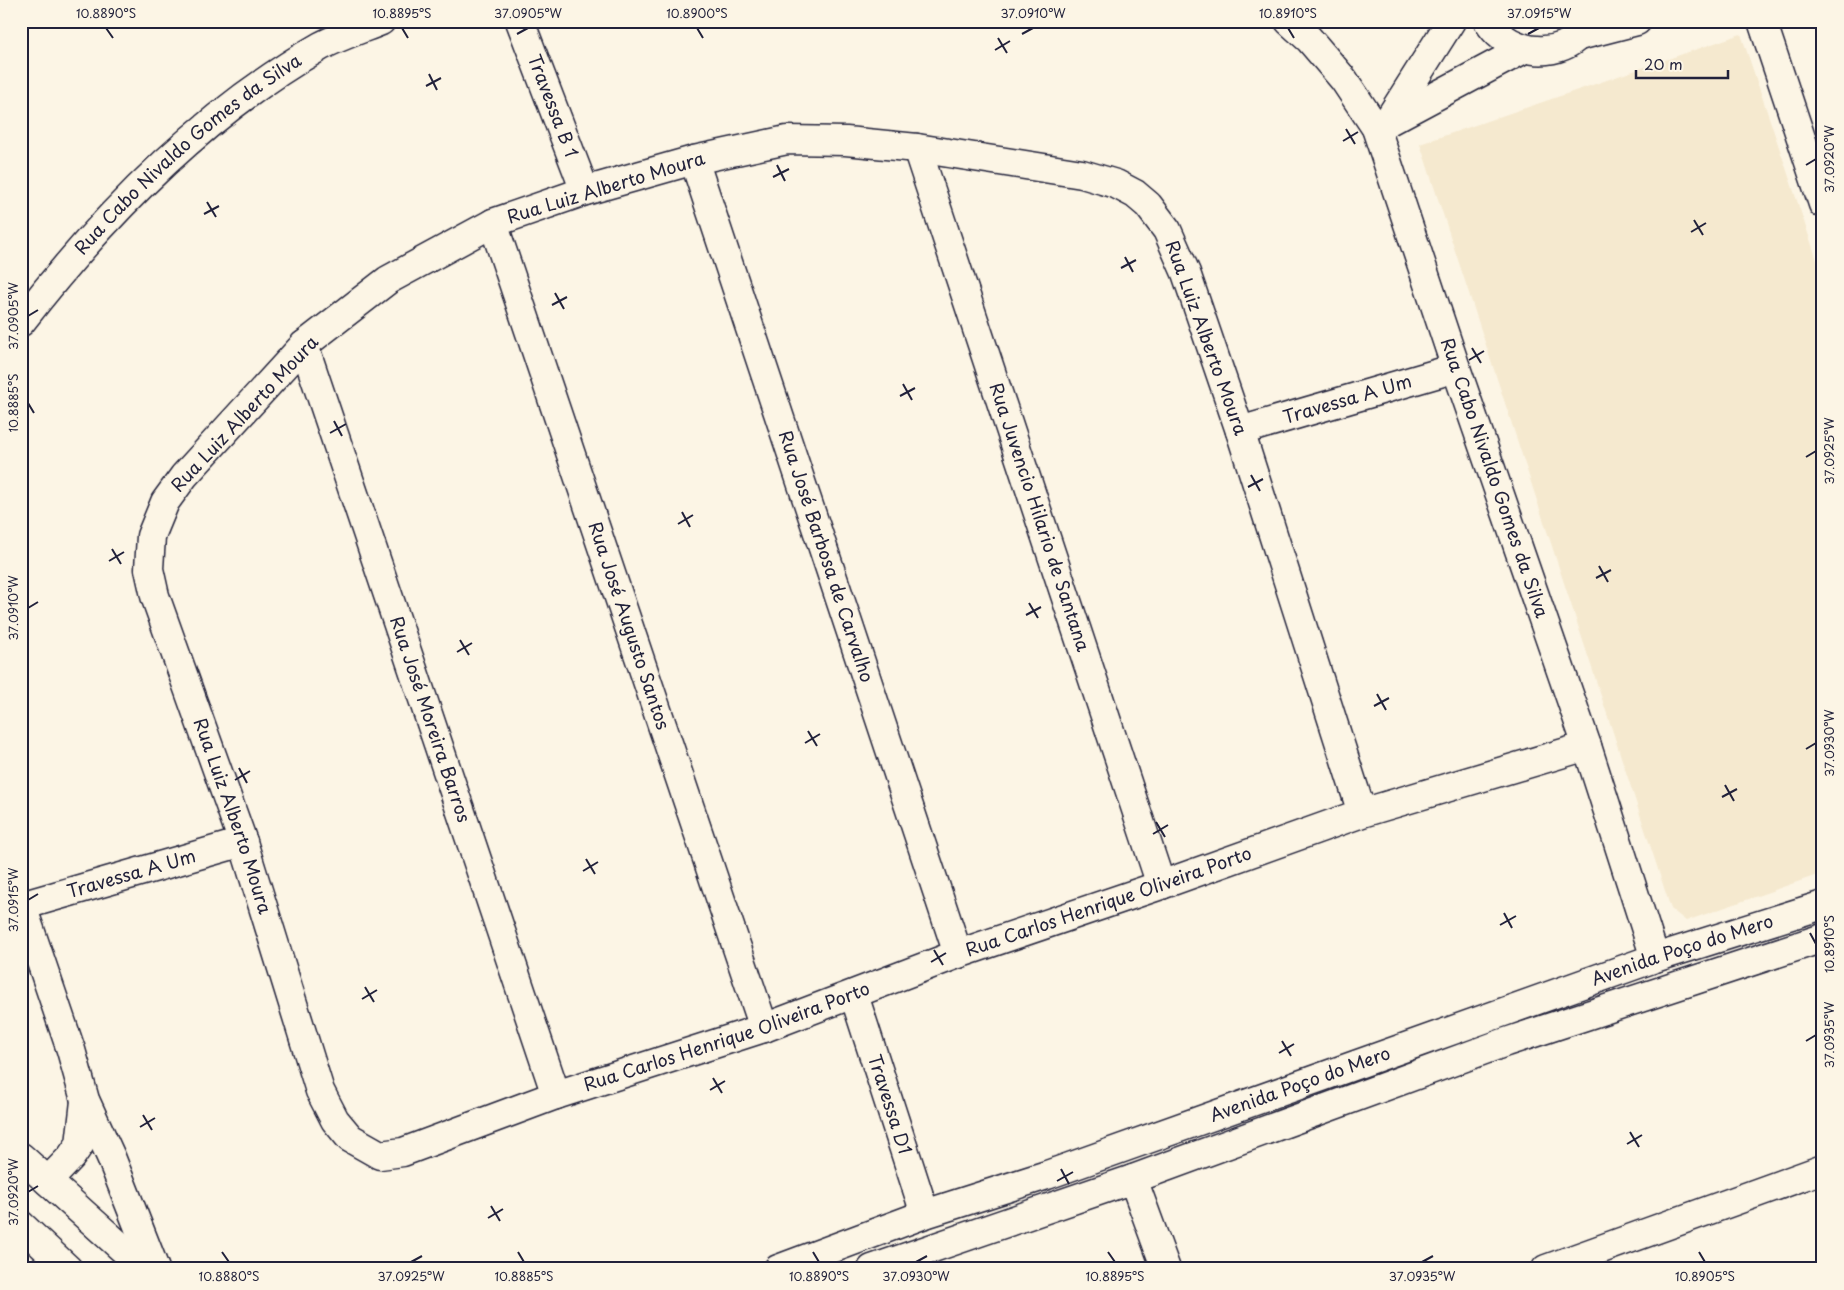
<svg xmlns="http://www.w3.org/2000/svg" width="1844" height="1290" font-family="'Playpen Sans',sans-serif">
<rect width="100%" height="100%" fill="#fcf5e5"/>
<filter id="ink" filterUnits="userSpaceOnUse"><feTurbulence type="fractalNoise" baseFrequency=".02" numOctaves="2"/><feDisplacementMap in="SourceGraphic" scale="10" xChannelSelector="R" yChannelSelector="G"/><feConvolveMatrix kernelMatrix="1 2 1 2 8 2 1 2 1" color-interpolation-filters="sRGB"/></filter>
<g filter="url(#ink)">
<path fill="#f5e9cf" d="M1741,34L1823,278V873L1686,921L1671,909L1420,144Z"/>
<g fill="none" stroke-linecap="round" stroke-linejoin="round">
<defs>
<g id="minor">
<path id="s1" d="M520,21L585,191"/>
<path id="s2" d="M917,148L1161,885"/>
<path id="s3" d="M694,160L958,954"/>
<path id="s4" d="M493,223L764,1028"/>
<path id="s5" d="M304,345L556,1095"/>
<path id="s6" d="M1240,431L1456,368"/>
<path id="s7" d="M1362,813L1240,431L1186,273L1167,230L1148,205L1135,194L1116,184L1082,174L917,148L846,141L787,140L694,160L585,191L493,223L388,280L304,345L184,476L165,502L151,536L149,569L155,596L243,842L320,1091L335,1120L350,1138L380,1155L403,1152L556,1095L764,1028L958,954L1161,885L1362,813L1587,746"/>
<path id="s8" d="M21,906L243,842"/>
<path id="s9" d="M854,995L925,1214"/>
<path d="M1133,1179L1166,1269"/>
<path d="M1546,1269L1823,1169"/>
</g>
<g id="tertiary">
<path id="s10" d="M1289,21L1309,39L1344,80L1376,128L1456,368L1587,746L1655,958"/>
<path d="M1488,21C1503,46 1536,57 1563,46C1575,41 1583,31 1592,21"/>
<path d="M1762,21L1823,204"/>
<path d="M1579,36L1637,21"/>
<path d="M1389,119L1451,21"/>
<path d="M1376,128L1524,49"/>
<path id="s11" d="M21,322C103,216 204,113 321,46C340,36 361,29 381,21"/>
<path d="M21,903L71,1050L85,1100L111,1157L155,1269"/>
<path d="M48,1181L71,1157L80,1144L85,1101"/>
</g>
<g id="secondary">
<path d="M21,1157L145,1269"/>
<path d="M21,1225L68,1269"/>
<path id="s12" d="M778,1269L925,1214L1047,1175L1655,958L1823,905"/>
<path d="M872,1269L1133,1179L1506,1042L1823,938"/>
</g>
</defs>
<use href="#minor" stroke="#22223b" stroke-width="31"/>
<use href="#tertiary" stroke="#22223b" stroke-width="31"/>
<use href="#secondary" stroke="#22223b" stroke-width="31"/>
<use href="#minor" stroke="#fcf5e5" stroke-width="28"/>
<use href="#tertiary" stroke="#fcf5e5" stroke-width="28"/>
<use href="#secondary" stroke="#fcf5e5" stroke-width="28"/>
</g>
</g>
<path fill="none" stroke="#22223b" stroke-width="2" d="M106,28L113,38M402,28L408,38M697,28L703,38M1288,28L1294,38M517,34L528,28M1022,34L1033,28M1528,34L1539,28M998,38L1007,53M995,50L1010,41M429,74L437,90M426,86L441,78M1346,129L1355,144M1343,141L1358,132M777,165L785,181M1806,165L1816,159M773,177L789,169M207,202L216,217M204,214L219,206M1694,220L1703,235M1691,232L1706,223M1125,257L1133,272M1121,268L1136,260M555,293L564,309M552,305L567,297M28,316L38,310M1472,348L1481,363M1469,360L1484,351M903,384L912,400M900,396L915,388M28,403L34,413M334,421L342,436M330,433L346,424M1806,457L1816,451M1251,475L1260,491M1248,487L1263,479M682,512L690,527M678,524L693,515M112,549L121,564M109,561L124,552M1599,566L1608,582M1596,578L1611,570M1029,603L1038,618M28,608L38,602M1026,615L1041,607M460,640L469,655M457,652L472,643M1377,694L1386,710M1374,706L1389,698M808,731L817,746M805,743L820,734M1806,749L1816,743M239,768L247,783M235,780L250,771M1725,785L1734,801M1722,797L1737,789M1156,822L1165,837M1153,834L1168,825M586,859L595,874M583,871L598,862M28,900L38,894M1504,913L1512,928M1500,925L1516,916M1810,933L1816,944M934,950L943,965M931,962L946,953M365,987L374,1002M362,999L377,990M1282,1041L1291,1056M1806,1041L1816,1035M1279,1053L1294,1044M713,1078L722,1093M710,1090L725,1081M143,1115L152,1130M140,1127L155,1118M1630,1132L1639,1147M1627,1144L1642,1135M1061,1169L1069,1184M1057,1181L1073,1172M28,1192L38,1186M491,1206L500,1221M488,1218L503,1209M222,1252L229,1262M518,1252L524,1262M813,1252L819,1262M1108,1252L1115,1262M1699,1252L1705,1262M411,1262L422,1256M916,1262L927,1256M1422,1262L1433,1256"/>
<g text-anchor="middle" stroke-width="4.5" stroke-linejoin="round" paint-order="stroke">
<g font-size="18" fill="#22223b" stroke="#fcf5e5">
<text dy="6" stroke="none"><textPath href="#s1" startOffset="91">Travessa B 1</textPath></text>
<text dy="6" stroke="none"><textPath href="#s11" startOffset="238">Rua Cabo Nivaldo Gomes da Silva</textPath></text>
<text transform="translate(606 188) rotate(-17)" y="6">Rua Luiz Alberto Moura</text>
<text transform="translate(1206 338) rotate(70)" y="6">Rua Luiz Alberto Moura</text>
<text dy="6" stroke="none"><textPath href="#s6" startOffset="112">Travessa A Um</textPath></text>
<text transform="translate(245 414) rotate(-47)" y="6">Rua Luiz Alberto Moura</text>
<text dy="6" stroke="none"><textPath href="#s10" startOffset="508">Rua Cabo Nivaldo Gomes da Silva</textPath></text>
<text dy="6" stroke="none"><textPath href="#s2" startOffset="389">Rua Juvencio Hilario de Santana</textPath></text>
<text dy="6" stroke="none"><textPath href="#s3" startOffset="418">Rua José Barbosa de Carvalho</textPath></text>
<text dy="6" stroke="none"><textPath href="#s4" startOffset="425">Rua José Augusto Santos</textPath></text>
<text dy="6" stroke="none"><textPath href="#s5" startOffset="395">Rua José Moreira Barros</textPath></text>
<text dy="6" stroke="none"><textPath href="#s7" startOffset="2090">Rua Luiz Alberto Moura</textPath></text>
<text dy="6" stroke="none"><textPath href="#s8" startOffset="115">Travessa A Um</textPath></text>
<text dy="6" stroke="none"><textPath href="#s7" startOffset="3241">Rua Carlos Henrique Oliveira Porto</textPath></text>
<text dy="6" stroke="none"><textPath href="#s12" startOffset="959">Avenida Poço do Mero</textPath></text>
<text dy="6" stroke="none"><textPath href="#s7" startOffset="2836">Rua Carlos Henrique Oliveira Porto</textPath></text>
<text dy="6" stroke="none"><textPath href="#s12" startOffset="554">Avenida Poço do Mero</textPath></text>
<text dy="6" stroke="none"><textPath href="#s9" startOffset="115">Travessa D1</textPath></text>
</g>
</g>
<rect width="1844" height="1290" fill="none" stroke="#fcf5e5" stroke-width="55"/>
<path d="M1636 70v8h92v-8" fill="none" stroke="#22223b" stroke-width="2.5"/>
<text x="1644" y="70" font-size="15" fill="#22223b" stroke="#fcf5e5" stroke-width="4" paint-order="stroke">20 m</text>
<rect x="28" y="28" width="1788" height="1234" fill="none" stroke="#22223b" stroke-width="2"/>
<g font-size="12" text-anchor="middle" fill="#22223b">
<text x="106" y="18">10.8890°S</text>
<text x="402" y="18">10.8895°S</text>
<text x="528" y="18">37.0905°W</text>
<text x="697" y="18">10.8900°S</text>
<text x="1033" y="18">37.0910°W</text>
<text x="1288" y="18">10.8910°S</text>
<text x="1539" y="18">37.0915°W</text>
<text transform="translate(1830 159) rotate(-90)" y="4">37.0920°W</text>
<text transform="translate(14 316) rotate(-90)" y="4">37.0905°W</text>
<text transform="translate(14 403) rotate(-90)" y="4">10.8885°S</text>
<text transform="translate(1830 451) rotate(-90)" y="4">37.0925°W</text>
<text transform="translate(14 608) rotate(-90)" y="4">37.0910°W</text>
<text transform="translate(1830 743) rotate(-90)" y="4">37.0930°W</text>
<text transform="translate(14 900) rotate(-90)" y="4">37.0915°W</text>
<text transform="translate(1830 944) rotate(-90)" y="4">10.8910°S</text>
<text transform="translate(1830 1035) rotate(-90)" y="4">37.0935°W</text>
<text transform="translate(14 1192) rotate(-90)" y="4">37.0920°W</text>
<text x="229" y="1281">10.8880°S</text>
<text x="411" y="1281">37.0925°W</text>
<text x="524" y="1281">10.8885°S</text>
<text x="819" y="1281">10.8890°S</text>
<text x="916" y="1281">37.0930°W</text>
<text x="1115" y="1281">10.8895°S</text>
<text x="1422" y="1281">37.0935°W</text>
<text x="1705" y="1281">10.8905°S</text>
</g>
</svg>
